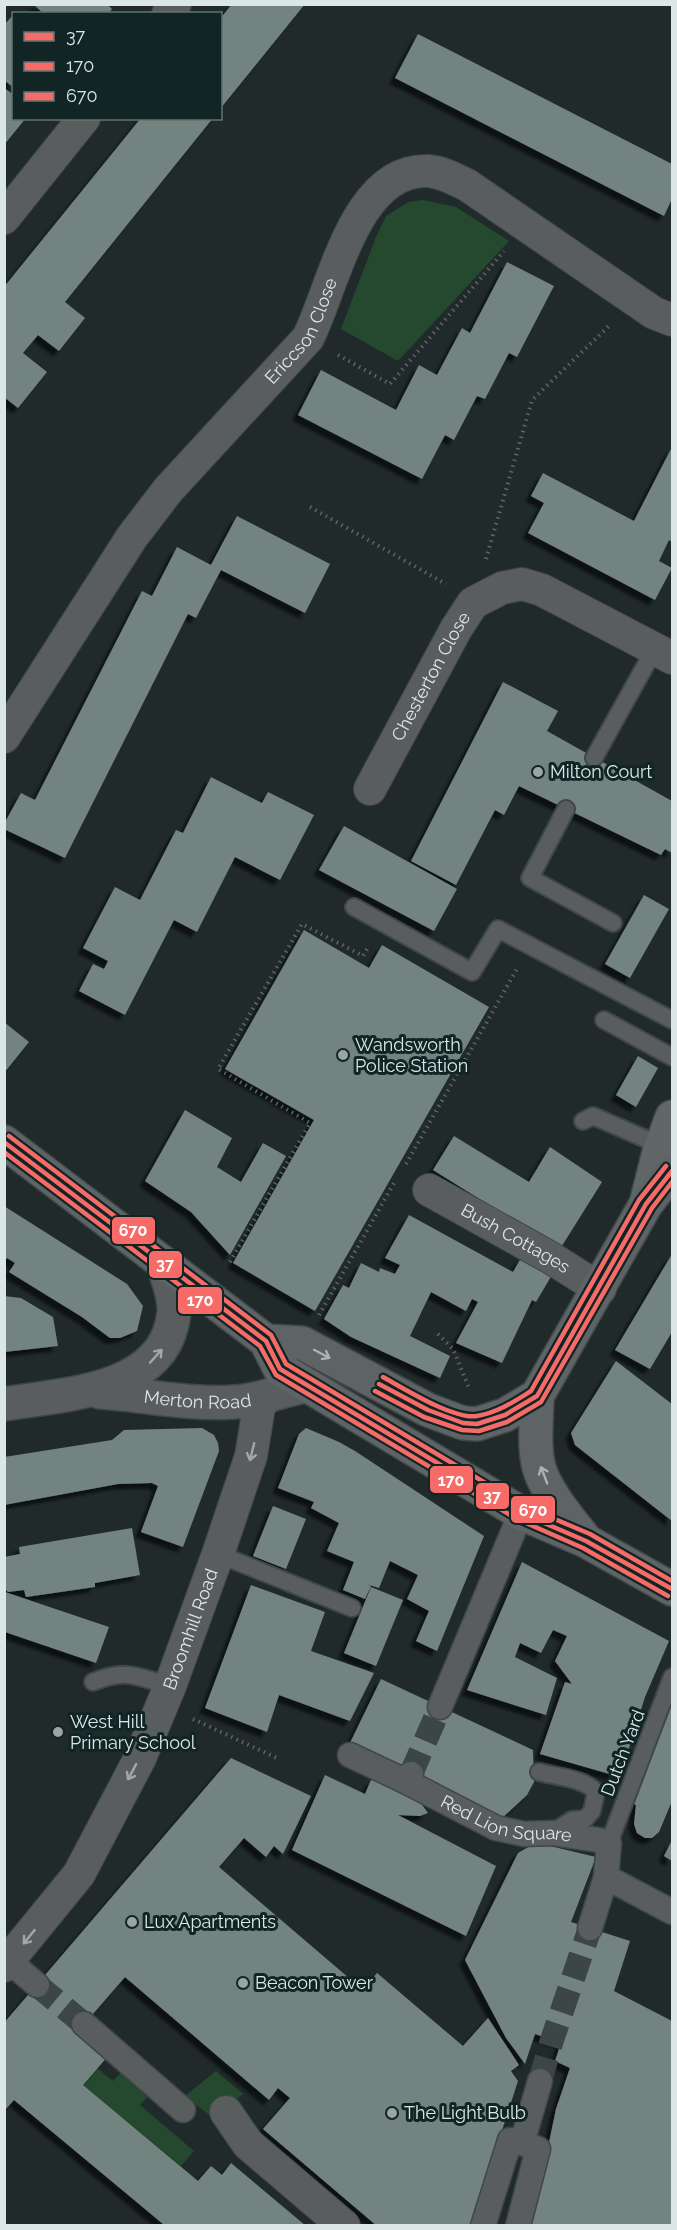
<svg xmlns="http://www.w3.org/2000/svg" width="677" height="2230" font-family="Raleway,sans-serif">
<defs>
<filter id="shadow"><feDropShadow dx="-5.5" dy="5.5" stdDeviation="1.5" flood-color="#0009"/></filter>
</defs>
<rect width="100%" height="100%" fill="#202a2a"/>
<path fill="#25492f" d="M423,200L456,207L509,241L398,361L341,329L376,237L386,216L408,202Z
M97,2068L113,2081L124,2069L151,2093L140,2105L194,2151L181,2166L83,2085Z
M216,2071L243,2094L212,2117L185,2096Z"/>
<path fill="#738480" filter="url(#shadow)" d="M33,4H107L112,9L108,14H44Z
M232,4H305L220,109V19Z
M14,14V88L4,80V25Z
M418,34L672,164V199L664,216L395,78Z
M4,88L14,95V118H26L4,145Z
M141,118H213L65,302L85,318L59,351L38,335L23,353L47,372L18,408L4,397V287Z
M507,262L554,286L517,357L509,353L485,399L477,396L454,440L445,435L422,479L298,415L321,370L396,410L419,365L437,375L462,328L470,333Z
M672,447V542L669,540L659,561L672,568L655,600L528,533L544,503L531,496L543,473L634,521Z
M237,516L330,564L305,613L221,570L196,618L188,614L65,858L4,829V824L21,793L35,800L142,591L152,596L177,547L211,565Z
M503,682L558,711L547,731L672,801V853L665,849L661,855L519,786L504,815L495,810L456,885L411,861Z
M211,777L262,803L268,792L314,815L280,880L235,857L197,932L174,920L125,1015L79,991L93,964L104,969L108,961L83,948L115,887L140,900L176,830L183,833Z
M344,826L457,889L434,931L319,870Z
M644,895L669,909L630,978L605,964Z
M304,930L369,968L382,945L489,1007L315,1311L233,1263L314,1120L225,1069Z
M4,1022L29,1042L4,1073Z
M638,1056L658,1068L636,1107L616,1095Z
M185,1110L232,1138L217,1167L241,1182L263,1143L286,1156L230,1255L191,1212L145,1181Z
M454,1136L529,1182L550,1147L602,1182L560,1249L433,1170Z
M4,1206L127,1284L143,1306L137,1331L120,1338H110L82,1317L9,1272L15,1263L7,1258L4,1262Z
M409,1215L513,1272L521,1258L552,1275L536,1302L532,1300L502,1363L456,1343L478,1302L472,1299L466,1311L431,1292L410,1336L450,1356L440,1378L351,1337L324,1319L343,1285L349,1288L361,1263L379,1272L380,1268L395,1274L400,1265L385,1258Z
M672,1254V1332L650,1369L615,1350Z
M4,1296L21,1298L53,1317L58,1346L4,1352Z
M616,1361L672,1404V1521L575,1445L571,1433Z
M202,1428L214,1435L218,1443L219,1451L183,1547L141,1532L158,1486L152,1483L118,1484L4,1505V1457L112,1440L124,1430Z
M306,1428L339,1442L355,1451L484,1536L437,1651L416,1641L429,1611L407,1599L418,1575L390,1561L379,1588L366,1584L371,1586L365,1599L343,1590L354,1562L327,1551L339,1523L311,1508L314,1502L278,1488L299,1434Z
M273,1506L306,1519L286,1569L253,1556Z
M132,1528L140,1575L95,1583V1587L26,1597L24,1590L8,1592L4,1588V1557L20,1554L19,1547Z
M522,1562L669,1641L645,1697L620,1777L540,1754L565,1682L572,1684L555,1661L567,1636L553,1630L541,1653L520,1643L515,1657L557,1678L546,1715L467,1690Z
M251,1585L325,1612L311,1651L374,1673L350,1721L279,1695L267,1732L205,1708Z
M371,1587L403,1600L376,1666L344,1653Z
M5,1592L109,1627L96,1663L5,1632Z
M381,1679L533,1750L534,1782L527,1795L501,1819L349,1745Z
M672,1681V1801L659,1832L652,1838H645L637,1833L634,1824L636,1805L630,1802Z
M231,1758L311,1796L283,1854L274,1846L266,1857L244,1838L219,1867L363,1990L377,1973L463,2046L488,2018L519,2065L511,2071L518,2081L471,2226H377L263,2129L290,2098L278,2088L269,2100L125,1977L79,2030L109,2055L83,2085L198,2181L211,2166L222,2175L231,2163L306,2226H161L163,2224L14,2100L4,2111V2023Z
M325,1775L365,1794L371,1780H385L414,1794L428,1813L420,1816L398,1815L496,1866L466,1936L292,1850Z
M672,1840V1861L664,1856Z
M546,1845L596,1857L571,1922L630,1941L614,1991L672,2021V2226H526L547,2152L556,2109L570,2068L555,2061L561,2043L535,2034L525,2064L506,2038L465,1960L518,1853L530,1846Z"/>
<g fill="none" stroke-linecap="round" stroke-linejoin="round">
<path stroke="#3c4646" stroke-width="24" stroke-dasharray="24 12" stroke-linecap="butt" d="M411,1774L440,1707
M37,1985L84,2024
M540,2081L552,2040L590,1928"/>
<defs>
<path id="service" d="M594,758L654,650
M566,809L530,878L613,923
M354,907L472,972L498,929L672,1020
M604,1020L672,1057
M583,1121L593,1116L662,1146
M218,1554L352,1608
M93,1682C126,1668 138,1677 170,1686
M539,1772C557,1777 584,1778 596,1792L592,1811L585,1819L572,1820L552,1833
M609,1843L672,1677"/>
<g id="pedestrian">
<path d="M440,1707L521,1513"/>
<path d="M350,1755L407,1782"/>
<path id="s1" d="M411,1774L407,1782L496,1828L524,1834L552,1833L598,1840L609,1843L606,1877L672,1912"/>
<path d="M590,1928L606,1877"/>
<path d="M9,1961L37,1985"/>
<path d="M84,2024L183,2110"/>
<path d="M483,2226L510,2140L522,2143L540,2081"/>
<path d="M518,2226L538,2149L522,2143"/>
</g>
<g id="minor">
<path d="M168,14L175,4"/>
<path d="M4,218L84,118"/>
<path id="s2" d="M4,737L132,537L168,490L308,338C334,286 355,168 428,171C442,172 455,179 467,185L654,313L672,320"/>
<path id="s3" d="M370,789L456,629L473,603L502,588L522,584L542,590L672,658"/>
<path id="s4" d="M429,1190L551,1258L600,1289"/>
<path id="s5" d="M4,1966L79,1874L140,1758L170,1686L218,1554L251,1456L259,1407L266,1397"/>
<path d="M226,2112L248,2144L344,2226"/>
</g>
<g id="tertiary">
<path id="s6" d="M100,1392C145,1395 188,1405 234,1402C259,1401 281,1390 306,1386"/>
<path d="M4,1404C60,1395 157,1392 172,1324C173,1318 175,1312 174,1306C173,1291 167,1276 162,1262"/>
</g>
<path id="primary" d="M646,1204L659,1152L672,1117"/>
<path id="trunk" d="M4,1142L266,1341L280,1369L521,1513L586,1541L672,1589
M266,1341L302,1343L428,1410L463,1423L477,1424L505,1415L537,1396L646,1204L672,1171
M537,1396C537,1421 532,1453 542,1476C552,1499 570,1520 585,1539"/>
</defs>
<use href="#service" stroke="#3f4747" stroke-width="20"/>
<use href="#pedestrian" stroke="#3f4747" stroke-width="27"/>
<use href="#minor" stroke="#3f4747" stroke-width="34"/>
<use href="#tertiary" stroke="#3f4747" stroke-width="36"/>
<use href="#primary" stroke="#3f4747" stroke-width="36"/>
<use href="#trunk" stroke="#3f4747" stroke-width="36"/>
<path stroke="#5f6464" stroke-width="4" stroke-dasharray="1.5 4.5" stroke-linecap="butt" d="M338,355L390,384L504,251
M310,507L446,584
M486,559L532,400L611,324
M406,1164L518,967
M230,1262L310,1123L218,1069L302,924L363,956L369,946
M319,1315L394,1183
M438,1334L453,1349L469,1388
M193,1719L279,1759"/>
<use href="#service" stroke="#595d5e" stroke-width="16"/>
<use href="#pedestrian" stroke="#595d5e" stroke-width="24"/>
<use href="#minor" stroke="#595d5e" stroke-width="32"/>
<use href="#tertiary" stroke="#595d5e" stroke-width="33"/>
<use href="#primary" stroke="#616667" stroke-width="33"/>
<use href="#trunk" stroke="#5e6466" stroke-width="33"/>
<defs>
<path id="bus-1" d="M4,1142L266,1341L280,1369L521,1513L586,1541L672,1589
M379,1384L428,1410L463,1423L477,1424L505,1415L537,1396L646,1204L672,1171"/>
<path id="bus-2" d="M4,1152L260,1346L276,1375L517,1519L583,1548L668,1596
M375,1391L424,1417L462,1430L479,1431L507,1422L541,1402L652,1208L672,1182"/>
<path id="bus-3" d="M9,1136L271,1335L286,1364L524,1506L590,1534L672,1581
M383,1377C403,1388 454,1420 477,1416C497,1413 515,1401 531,1391L639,1200L666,1166"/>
</defs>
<use href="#bus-1" stroke="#112525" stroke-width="9"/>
<use href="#bus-2" stroke="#112525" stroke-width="9"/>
<use href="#bus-3" stroke="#112525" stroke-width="9"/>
<use href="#bus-1" stroke="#f66b68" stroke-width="4.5"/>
<use href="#bus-2" stroke="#f66b68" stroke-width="4.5"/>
<use href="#bus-3" stroke="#f66b68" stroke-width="4.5"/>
</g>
<defs><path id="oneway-shaft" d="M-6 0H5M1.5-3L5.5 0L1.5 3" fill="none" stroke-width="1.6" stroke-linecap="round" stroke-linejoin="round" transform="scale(1.5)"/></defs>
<g stroke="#a9b3b3">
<use href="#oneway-shaft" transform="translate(322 1354) rotate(28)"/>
<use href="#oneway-shaft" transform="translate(544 1475) rotate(-111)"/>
</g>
<g stroke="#a0a9a9">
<use href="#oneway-shaft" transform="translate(156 1356) rotate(-48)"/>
<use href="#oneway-shaft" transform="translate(252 1452) rotate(104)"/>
<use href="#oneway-shaft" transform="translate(132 1772) rotate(118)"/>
<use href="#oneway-shaft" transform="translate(29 1937) rotate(129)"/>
</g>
<g fill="#9aa5a4" stroke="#112525" stroke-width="2">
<circle cx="538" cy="772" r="6"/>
<circle cx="343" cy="1055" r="6"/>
<circle cx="58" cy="1732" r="6"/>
<circle cx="132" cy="1922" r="6"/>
<circle cx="243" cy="1983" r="6"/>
<circle cx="392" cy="2113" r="6"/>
</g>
<g text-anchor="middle" stroke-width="6" stroke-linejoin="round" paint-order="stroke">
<g font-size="18" fill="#dbe7e6" stroke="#112525">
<text dy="6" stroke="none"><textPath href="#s2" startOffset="506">Ericcson Close</textPath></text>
<text dy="6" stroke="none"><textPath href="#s3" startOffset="128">Chesterton Close</textPath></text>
<text dy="6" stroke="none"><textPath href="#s4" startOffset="99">Bush Cottages</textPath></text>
<text dy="6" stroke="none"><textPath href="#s6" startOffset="98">Merton Road</textPath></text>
<text dy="6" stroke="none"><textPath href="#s5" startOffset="388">Broomhill Road</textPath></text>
<text transform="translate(623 1753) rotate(-69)" y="6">Dutch Yard</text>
<text dy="6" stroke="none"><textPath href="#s1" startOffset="117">Red Lion Square</textPath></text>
</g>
<g font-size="18" fill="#dbe7e6" stroke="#112525" text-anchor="start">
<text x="550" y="778">Milton Court</text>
<text x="355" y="1051">Wandsworth<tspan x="355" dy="21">Police Station</tspan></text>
<text x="70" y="1728">West Hill<tspan x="70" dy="21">Primary School</tspan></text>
<text x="144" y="1928">Lux Apartments</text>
<text x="255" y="1989">Beacon Tower</text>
<text x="404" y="2119">The Light Bulb</text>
</g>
</g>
<g stroke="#112525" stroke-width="2">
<rect x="111" y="1216" width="45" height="29" rx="6" fill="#f66b68"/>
<rect x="148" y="1250" width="35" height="29" rx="6" fill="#f66b68"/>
<rect x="177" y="1286" width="46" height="29" rx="6" fill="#f66b68"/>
<rect x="429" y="1465" width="45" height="29" rx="6" fill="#f66b68"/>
<rect x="475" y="1482" width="35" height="28" rx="6" fill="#f66b68"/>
<rect x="510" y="1495" width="46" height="29" rx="6" fill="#f66b68"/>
</g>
<g font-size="16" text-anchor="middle" font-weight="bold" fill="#fff">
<text x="133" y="1236">670</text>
<text x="165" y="1270">37</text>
<text x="200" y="1306">170</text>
<text x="451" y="1486">170</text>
<text x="492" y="1502">37</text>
<text x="533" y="1516">670</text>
</g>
<rect width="677" height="2230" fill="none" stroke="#dbe7e6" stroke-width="12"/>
<rect x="12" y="12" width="210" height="108" fill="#112525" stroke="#627372" stroke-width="1.5"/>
<rect x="24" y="32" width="30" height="9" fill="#f66b68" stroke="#627372" stroke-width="1.5"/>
<text x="66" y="42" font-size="18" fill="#dbe7e6">37</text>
<rect x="24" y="62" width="30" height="9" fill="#f66b68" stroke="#627372" stroke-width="1.5"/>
<text x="66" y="72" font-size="18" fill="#dbe7e6">170</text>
<rect x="24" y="92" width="30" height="9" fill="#f66b68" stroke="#627372" stroke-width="1.5"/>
<text x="66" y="102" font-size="18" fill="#dbe7e6">670</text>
</svg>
